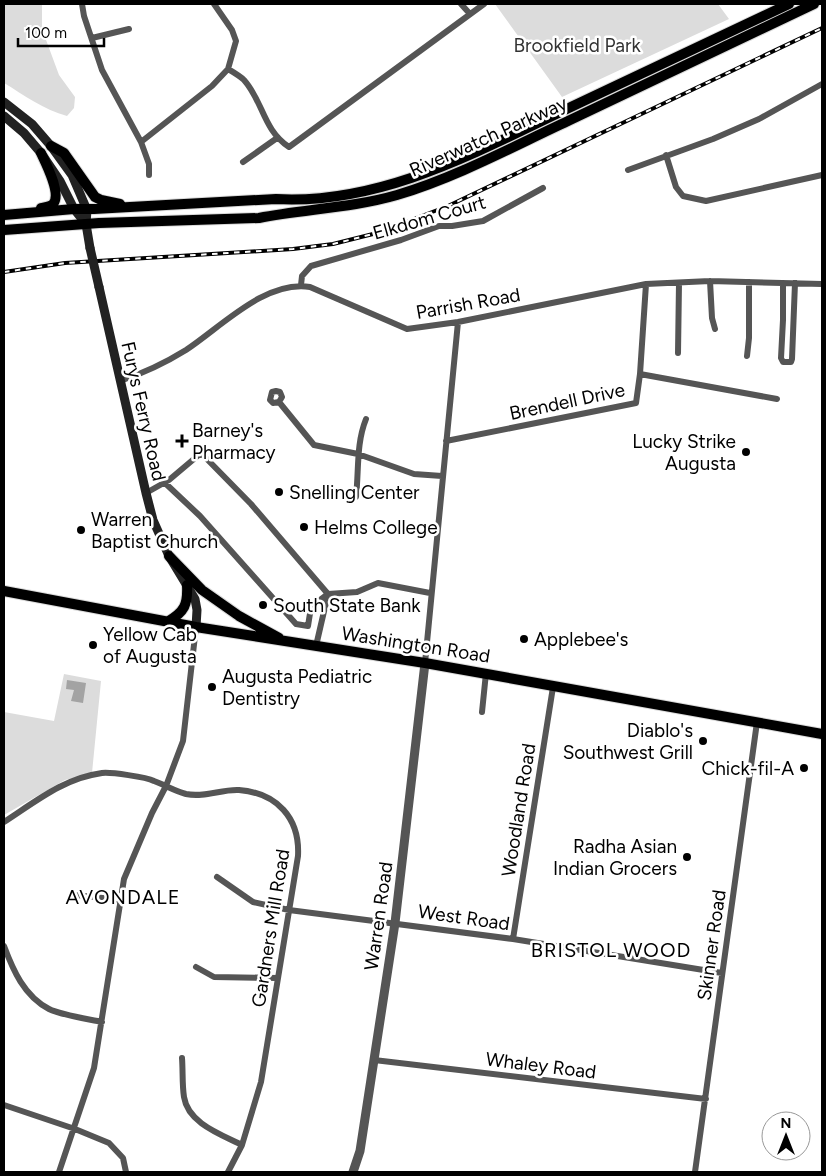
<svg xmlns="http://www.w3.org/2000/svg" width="826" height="1176" font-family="Figtree,sans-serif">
<rect width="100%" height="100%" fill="#fff"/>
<path fill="#dcdcdc" d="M4,4H42V29L59,75L75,97L74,108L67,116C44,110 24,95 4,83Z
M495,4H718L729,19L562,97Z
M64,674L101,681L92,773L65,780L4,815V712L54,721Z"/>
<path fill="#a3a3a3" d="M67,680L86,683L83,703L71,701L74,690L66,689Z"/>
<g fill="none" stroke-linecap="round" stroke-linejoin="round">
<defs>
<path id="primary" d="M51,146L64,153L95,197L101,200L120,204
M41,153C46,164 62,194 53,204C50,207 45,207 41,208
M4,215L74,209H94L276,199C383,205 480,150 573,106C645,72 717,38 789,4
M4,230L99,223L259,218C305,209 352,208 397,195C457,177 512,147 568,121C650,82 732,43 814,4
M169,556L202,590L239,616L279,638
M4,591L196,627L425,663L822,734
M167,622C185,612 188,604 187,585"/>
</defs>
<use href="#primary" stroke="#dbdbdb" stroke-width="12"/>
<path stroke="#555" stroke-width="6" d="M82,4L84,16L102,70L141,142L149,164V175
M461,4L470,14
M92,38L129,29
M228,69C233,72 240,76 244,80C263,101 263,130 289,147L484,4
M141,142L212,86L228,69L236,41L232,30L214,4
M666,155L676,187L683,196L706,201L822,175
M243,162L277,138
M628,170L713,139L759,119L822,84
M710,281L712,318L715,329
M783,283V320L781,358L783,362H791L792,359L795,283
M301,285L302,276L311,266L401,240L439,226H452L483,221L543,188
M678,353L679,283
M747,356L749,338V282
M640,374L777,399
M120,381C144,373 165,363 186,350C221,327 265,280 310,287L407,329L458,322L646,284L710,281L822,284
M279,402L282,397L280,392L276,391L272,392L270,400L273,403L279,402L314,445L358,454L414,474L442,476
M446,441L636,403L640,374L646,284
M165,483L200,516L296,624L308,626L311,607L328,594L357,592L378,583L430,593
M146,493L169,480L201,453L251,504L328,594
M356,497C359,470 356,444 366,419
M316,646L328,594
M425,663L458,322
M482,712L486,673
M4,822C35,802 64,778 102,773C111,772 146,777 154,781C165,785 175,791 186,794C205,798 221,789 239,790C277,793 300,818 298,856L261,1082L242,1145L228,1172
M217,877L253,902L289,910L513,939L722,973
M75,895L121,900
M513,939L553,687
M4,946C13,970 24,996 49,1009C61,1015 88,1019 102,1022
M196,967L214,977L278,978
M182,1058C183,1071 182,1084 184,1097C188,1123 220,1134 242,1145
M374,1060L706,1099
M4,1105L75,1129L109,1143L123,1158L126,1172
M59,1172L94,1068L124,879L152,813L166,786L183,741L196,627
M695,1172L757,722"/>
<path stroke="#555" stroke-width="9" d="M353,1172L360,1151L395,923L425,663"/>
<path stroke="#222" stroke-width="9" d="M4,102L32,124L51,146L72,175L87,210L86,224L90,248
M4,116L24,133L41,153L60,181L74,209L86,224
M99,287L146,493L153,520L169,556L195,599L197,610L196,627"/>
<use href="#primary" stroke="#000" stroke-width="10"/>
<defs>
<path id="rail" d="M4,272L65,263L293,249L333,244L377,233L448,206L822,28"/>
</defs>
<use href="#rail" stroke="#000" stroke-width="4"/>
<use href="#rail" stroke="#fff" stroke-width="2" stroke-dasharray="5.5" stroke-linecap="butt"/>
<path stroke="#222" stroke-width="9" d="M90,248L99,287"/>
</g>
<g fill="#000" stroke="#fff" stroke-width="2">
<path d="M179.5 433.5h5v5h5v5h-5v5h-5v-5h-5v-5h5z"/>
<circle cx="746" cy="452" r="5"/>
<circle cx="279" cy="492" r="5"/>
<circle cx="304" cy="527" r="5"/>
<circle cx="81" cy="530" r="5"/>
<circle cx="263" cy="605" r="5"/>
<circle cx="524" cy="639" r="5"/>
<circle cx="93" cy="645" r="5"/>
<circle cx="212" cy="687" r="5"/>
<circle cx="703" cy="741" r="5"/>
<circle cx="804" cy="768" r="5"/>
<circle cx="687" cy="857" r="5"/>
</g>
<g text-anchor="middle" stroke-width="5" stroke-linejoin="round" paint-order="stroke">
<g font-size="19" fill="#333" stroke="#fff">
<text x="577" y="52">Brookfield Park</text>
</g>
<g font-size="19" fill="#000" stroke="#fff">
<text transform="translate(488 136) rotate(-24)" y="7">Riverwatch Parkway</text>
<text transform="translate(429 217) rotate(-16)" y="7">Elkdom Court</text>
<text transform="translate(468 303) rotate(-10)" y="7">Parrish Road</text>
<text transform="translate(567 401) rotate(-12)" y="7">Brendell Drive</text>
<text transform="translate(144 411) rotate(77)" y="7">Furys Ferry Road</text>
<text transform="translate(416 644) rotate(9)" y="7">Washington Road</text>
<text transform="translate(518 810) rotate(-81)" y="7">Woodland Road</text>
<text transform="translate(378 916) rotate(-82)" y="7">Warren Road</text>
<text transform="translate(464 917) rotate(8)" y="7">West Road</text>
<text transform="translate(270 928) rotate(-81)" y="7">Gardners Mill Road</text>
<text transform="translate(711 945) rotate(-82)" y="7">Skinner Road</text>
<text transform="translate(541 1065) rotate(7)" y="7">Whaley Road</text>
</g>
<g font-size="19" fill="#000" stroke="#fff" text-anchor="start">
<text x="192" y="437">Barney's<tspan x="192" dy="22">Pharmacy</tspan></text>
<text x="736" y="448" text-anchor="end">Lucky Strike<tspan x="736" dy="22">Augusta</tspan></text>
<text x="289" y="499">Snelling Center</text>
<text x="91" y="526">Warren<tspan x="91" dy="22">Baptist Church</tspan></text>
<text x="314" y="534">Helms College</text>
<text x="273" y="612">South State Bank</text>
<text x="103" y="641">Yellow Cab<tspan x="103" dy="22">of Augusta</tspan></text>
<text x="534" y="646">Applebee's</text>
<text x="222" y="683">Augusta Pediatric<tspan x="222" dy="22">Dentistry</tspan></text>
<text x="693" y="737" text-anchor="end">Diablo's<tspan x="693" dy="22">Southwest Grill</tspan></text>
<text x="794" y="775" text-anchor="end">Chick-fil-A</text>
<text x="677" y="853" text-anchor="end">Radha Asian<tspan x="677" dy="22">Indian Grocers</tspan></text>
</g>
<g font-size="20" letter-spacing="1" fill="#000" stroke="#fff">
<text x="123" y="904">AVONDALE</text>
<text x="611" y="957">BRISTOL WOOD</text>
</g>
</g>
<rect width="826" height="1176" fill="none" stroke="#000000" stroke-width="10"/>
<g transform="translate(786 1136)"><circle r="24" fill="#ffffff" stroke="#999999"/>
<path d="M0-4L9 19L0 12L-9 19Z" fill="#000000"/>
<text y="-8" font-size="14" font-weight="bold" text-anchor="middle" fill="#000000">N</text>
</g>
<path d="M18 38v8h86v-8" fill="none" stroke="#000000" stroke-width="2.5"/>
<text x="25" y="38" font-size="15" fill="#000000" stroke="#ffffff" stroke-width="4" paint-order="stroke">100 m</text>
</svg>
